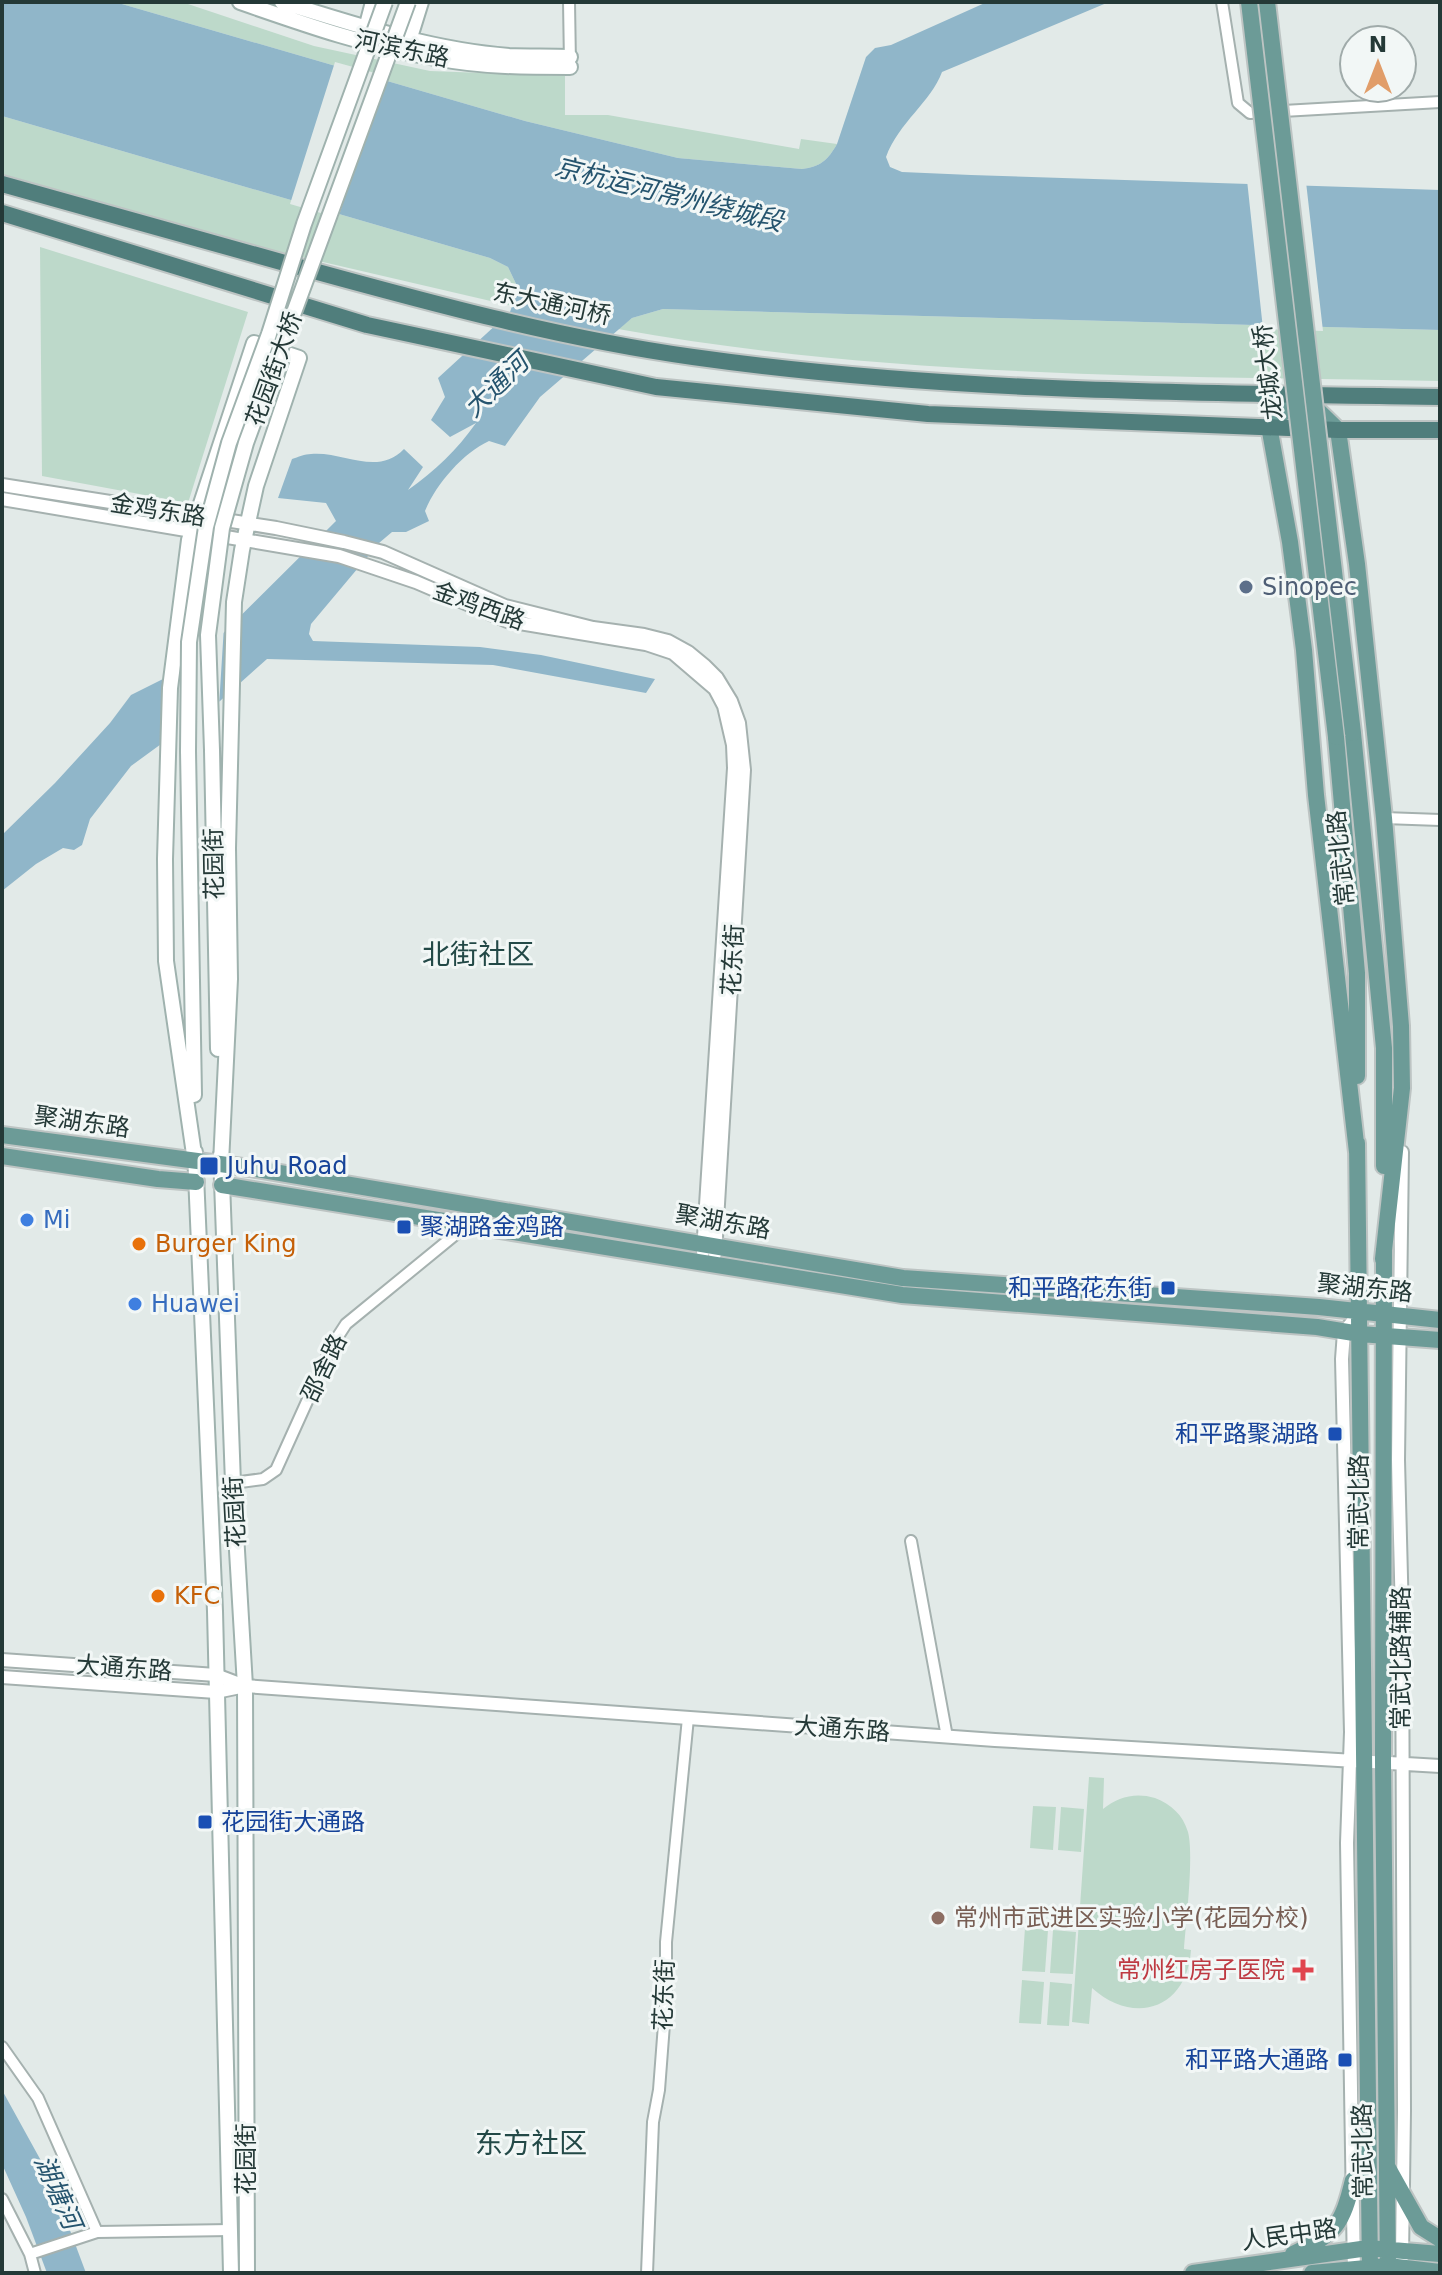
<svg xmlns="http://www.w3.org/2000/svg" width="1442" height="2275" font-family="'DejaVu Sans','Noto Sans SC',sans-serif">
<rect width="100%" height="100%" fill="#e2eae8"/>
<path fill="#bdd9ca" d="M115,2H182L314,46L430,71L565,76V115H608L799,149L801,139L837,144C828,160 820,167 802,169L678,158L525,121Z
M2,116L490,258L508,267L518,288L512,306L267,249L2,174Z
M40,247L248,312L188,503L42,476Z
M663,309L1440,330V381C1165,376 889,378 618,329L632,318Z
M1089,1777L1104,1778L1103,1809C1118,1797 1135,1792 1155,1798C1171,1804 1183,1815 1188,1832C1194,1855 1186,1922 1184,1949L1191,1950C1187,2009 1134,2026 1092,1988L1089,2024L1072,2022Z
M1033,1806L1056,1807L1053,1850L1030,1848Z
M1061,1807L1084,1809L1081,1852L1058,1850Z
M1025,1928L1048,1930L1045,1972L1022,1971Z
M1053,1930L1076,1932L1073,1974L1050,1973Z
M1022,1980L1044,1982L1041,2024L1019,2023Z
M1050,1982L1072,1984L1069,2026L1047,2025Z"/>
<path fill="#90b6c9" d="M2,2H115L525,121L678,158L802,169C820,167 828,160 837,144L866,57L875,48L891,45L987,2H1109L942,72C931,102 899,122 886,157L890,167L902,172L971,175L1440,190V330L663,309L632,318L540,397L505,446L489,441C463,453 436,484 425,511L429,521L406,532H392L379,543L311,624L309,634L313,641L480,647L541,655L655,679L646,693L493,665L267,659L220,701L131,766L90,819L82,845L74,850L63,848L36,864L2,891V835L55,783L110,723L131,695L191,665L336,521L326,503L278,498L292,459C298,457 305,454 311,454C344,451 377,477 404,449L423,467L408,490C435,471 457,450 476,423L450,437L431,420L445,397L438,378L510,312L518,288L508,267L490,258L2,116Z
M2,2090L50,2177L86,2273H47L26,2217L2,2164Z"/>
<path fill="#e2eae8" d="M335,62L386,76L338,218L290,204Z
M1247,180L1306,182L1323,331L1263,329Z
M224,626L219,706L167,745L171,670L189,661Z"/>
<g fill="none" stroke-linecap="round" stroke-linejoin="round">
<defs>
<path id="minor" d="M569,2L570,64
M1222,2L1238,103L1250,113L1440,102
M1384,818L1440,820
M233,1483L263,1479L276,1470L333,1344L346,1324L467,1225
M911,1541L947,1737
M2,2047L38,2098L97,2232
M2,2199L30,2254L35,2273
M30,2254L97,2232L231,2230
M647,2273L653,2122L659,2090L666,1998V1942L688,1718"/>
<path id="tertiary" d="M2,485L276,528L344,542L383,552L505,606L593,628L644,635L668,641L688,652L705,666L717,678L731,701L739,723L744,770L715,1254
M2,499L339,556L416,582L507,621L646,644L673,653L715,689L724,706L733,745L734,768L703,1252
M2,1660L216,1675L245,1686
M2,1677L216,1692L245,1686L995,1740L1440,1766
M1402,2258L1404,2111L1402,1616L1398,1460L1402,1152
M1354,2273L1347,1843L1351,1732L1342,1359L1344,1332L1361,1311"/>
<path id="secondary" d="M240,2C306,25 372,48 441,59C484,67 527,67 570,67
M282,2C356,25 431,50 509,56C529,57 550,56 570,57
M364,36L373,2
M407,47L421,2
M212,750L218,1049
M188,751L194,1095
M195,1152L215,1611L231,2273
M221,1154L233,1483L245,1686L247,2273
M195,1161L166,961L165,859L170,688L189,540L254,343L299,358L256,486L242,550L234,602L228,848L230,979L221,1163"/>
<path id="primary" d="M1353,733L1384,1048V1166
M1336,737L1357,973V1076
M2,1135L250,1168L903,1278L1319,1307L1440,1320
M1357,1143L1370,2273
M1357,1152L1316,795L1304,650L1290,542L1269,426L1302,395L1338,430L1357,564L1384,818L1401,1026L1402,1088L1383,1259
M2,1156L158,1179L196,1182
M222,1185L902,1295L1317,1327L1360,1334L1440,1340
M1384,1249L1383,1762L1388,2273
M1388,2168L1421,2227L1440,2239
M1293,2254C1336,2234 1342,2225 1353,2180
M1193,2273L1368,2248L1440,2254
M1312,2273L1388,2266L1440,2272"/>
<path id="trunk" d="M2,184C99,211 195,238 292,265C423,301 557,338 693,357C940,392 1190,393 1440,397
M2,213L367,325L656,387L928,414L1338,430H1440"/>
</defs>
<use href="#minor" stroke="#a5b1af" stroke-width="14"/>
<use href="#tertiary" stroke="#a5b1af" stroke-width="16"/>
<use href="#secondary" stroke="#9fb2ae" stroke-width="18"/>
<use href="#primary" stroke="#bdc4c3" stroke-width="20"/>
<use href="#trunk" stroke="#bdc4c3" stroke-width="20"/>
<use href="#minor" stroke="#fff" stroke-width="10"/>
<use href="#tertiary" stroke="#fff" stroke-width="12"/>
<use href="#secondary" stroke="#fff" stroke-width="14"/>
<use href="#primary" stroke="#6c9b97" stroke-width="16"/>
<use href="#trunk" stroke="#507e7c" stroke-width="16"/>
<defs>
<path id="secondary-bridge" d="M212,750L208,635L222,528L246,443L408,2
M188,751L189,642L206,527L229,443L269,334L304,224L385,2"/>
<path id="primary-bridge" d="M1249,2L1336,737
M1267,2L1353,733"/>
</defs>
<use href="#secondary-bridge" stroke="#9fb2ae" stroke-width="18" stroke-linecap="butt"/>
<use href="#primary-bridge" stroke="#bdc4c3" stroke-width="20" stroke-linecap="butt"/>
<use href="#secondary-bridge" stroke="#fff" stroke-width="14"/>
<use href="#primary-bridge" stroke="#6c9b97" stroke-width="16"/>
</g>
<circle fill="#5c6f8a" stroke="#f2f7f6" stroke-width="3" cx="1246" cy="587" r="8"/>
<g fill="#1a4fb4" stroke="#f2f7f6" stroke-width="3">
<rect x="199" y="1156" width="20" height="20" rx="4"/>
<rect x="396" y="1219" width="16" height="16" rx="4"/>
<rect x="1160" y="1280" width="16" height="16" rx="4"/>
<rect x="1327" y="1426" width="16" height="16" rx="4"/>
<rect x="197" y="1814" width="16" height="16" rx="4"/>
<rect x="1337" y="2052" width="16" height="16" rx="4"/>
</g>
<g fill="#3f7fe0" stroke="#f2f7f6" stroke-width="3">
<circle cx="27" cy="1220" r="8"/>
<circle cx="135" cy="1304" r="8"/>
</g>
<g fill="#e8710a" stroke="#f2f7f6" stroke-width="3">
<circle cx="139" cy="1244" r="8"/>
<circle cx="158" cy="1596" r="8"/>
</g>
<circle fill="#8d6e63" stroke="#f2f7f6" stroke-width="3" cx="938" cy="1918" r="8"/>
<path fill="#e0444e" stroke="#f2f7f6" stroke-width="3" d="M1299 1958h8v8h8v8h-8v8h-8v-8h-8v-8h8z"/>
<g text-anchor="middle" stroke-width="6" stroke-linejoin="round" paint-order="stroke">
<g font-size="24" fill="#243937" stroke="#f2f7f6">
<text transform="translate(402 49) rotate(12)" y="8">河滨东路</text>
<text transform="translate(552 304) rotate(12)" y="8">东大通河桥</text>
<text transform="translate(274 369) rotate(-70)" y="8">花园街大桥</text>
<text transform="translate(1268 372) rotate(-97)" y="8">龙城大桥</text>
<text transform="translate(158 510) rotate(9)" y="8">金鸡东路</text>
<text transform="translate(479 606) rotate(20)" y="8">金鸡西路</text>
<text transform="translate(1341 858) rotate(-96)" y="8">常武北路</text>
<text transform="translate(214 864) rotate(-91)" y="8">花园街</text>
<text transform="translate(733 960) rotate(-87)" y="8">花东街</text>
<text transform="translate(82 1122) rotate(8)" y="8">聚湖东路</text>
<text transform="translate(723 1222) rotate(10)" y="8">聚湖东路</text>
<text transform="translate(1365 1288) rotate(6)" y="8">聚湖东路</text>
<text transform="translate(324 1368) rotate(-64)" y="8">邵舍路</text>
<text transform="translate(1359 1502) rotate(-90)" y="8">常武北路</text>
<text transform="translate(235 1512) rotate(-93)" y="8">花园街</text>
<text transform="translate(1401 1658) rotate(-90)" y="8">常武北路辅路</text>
<text transform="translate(124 1668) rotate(4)" y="8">大通东路</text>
<text transform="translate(842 1729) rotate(4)" y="8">大通东路</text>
<text transform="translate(664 1995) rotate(-88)" y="8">花东街</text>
<text transform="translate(1363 2151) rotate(-91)" y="8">常武北路</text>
<text transform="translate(246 2159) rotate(-90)" y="8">花园街</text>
<text transform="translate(1289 2235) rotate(-8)" y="8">人民中路</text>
</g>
<g font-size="24" fill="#4e5e75" stroke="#f2f7f6" text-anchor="start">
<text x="1262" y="595">Sinopec</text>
</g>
<g font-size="24" fill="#164399" stroke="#f2f7f6" text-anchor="start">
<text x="227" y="1174">Juhu Road</text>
<text x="420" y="1235">聚湖路金鸡路</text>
<text x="1152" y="1296" text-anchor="end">和平路花东街</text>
<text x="1319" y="1442" text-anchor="end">和平路聚湖路</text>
<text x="221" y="1830">花园街大通路</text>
<text x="1329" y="2068" text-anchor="end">和平路大通路</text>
</g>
<g font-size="24" fill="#366cbe" stroke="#f2f7f6" text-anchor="start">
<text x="43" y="1228">Mi</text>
<text x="151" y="1312">Huawei</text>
</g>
<g font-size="24" fill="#c56008" stroke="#f2f7f6" text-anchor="start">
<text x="155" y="1252">Burger King</text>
<text x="174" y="1604">KFC</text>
</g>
<g font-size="24" fill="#785e54" stroke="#f2f7f6" text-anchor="start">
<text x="954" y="1926">常州市武进区实验小学(花园分校)</text>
</g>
<g font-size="24" fill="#be3a42" stroke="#f2f7f6" text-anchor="end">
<text x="1285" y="1978">常州红房子医院</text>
</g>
<g font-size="26" font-style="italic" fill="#25546e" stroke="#f2f7f6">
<text transform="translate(669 194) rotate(14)" y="9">京杭运河常州绕城段</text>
<text transform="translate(496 385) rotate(-44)" y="9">大通河</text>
<text transform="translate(58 2192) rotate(66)" y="9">湖塘河</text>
</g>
<g font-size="28" fill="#234947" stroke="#f2f7f6">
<text x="478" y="964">北街社区</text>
<text x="531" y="2153">东方社区</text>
</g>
</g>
<rect width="1442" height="2275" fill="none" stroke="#243937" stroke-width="8"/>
<g transform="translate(1378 64)"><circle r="38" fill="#f2f7f6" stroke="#a0abaa" stroke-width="2"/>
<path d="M0-6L14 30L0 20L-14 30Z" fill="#e19d69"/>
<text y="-12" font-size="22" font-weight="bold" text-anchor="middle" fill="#243937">N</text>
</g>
</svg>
